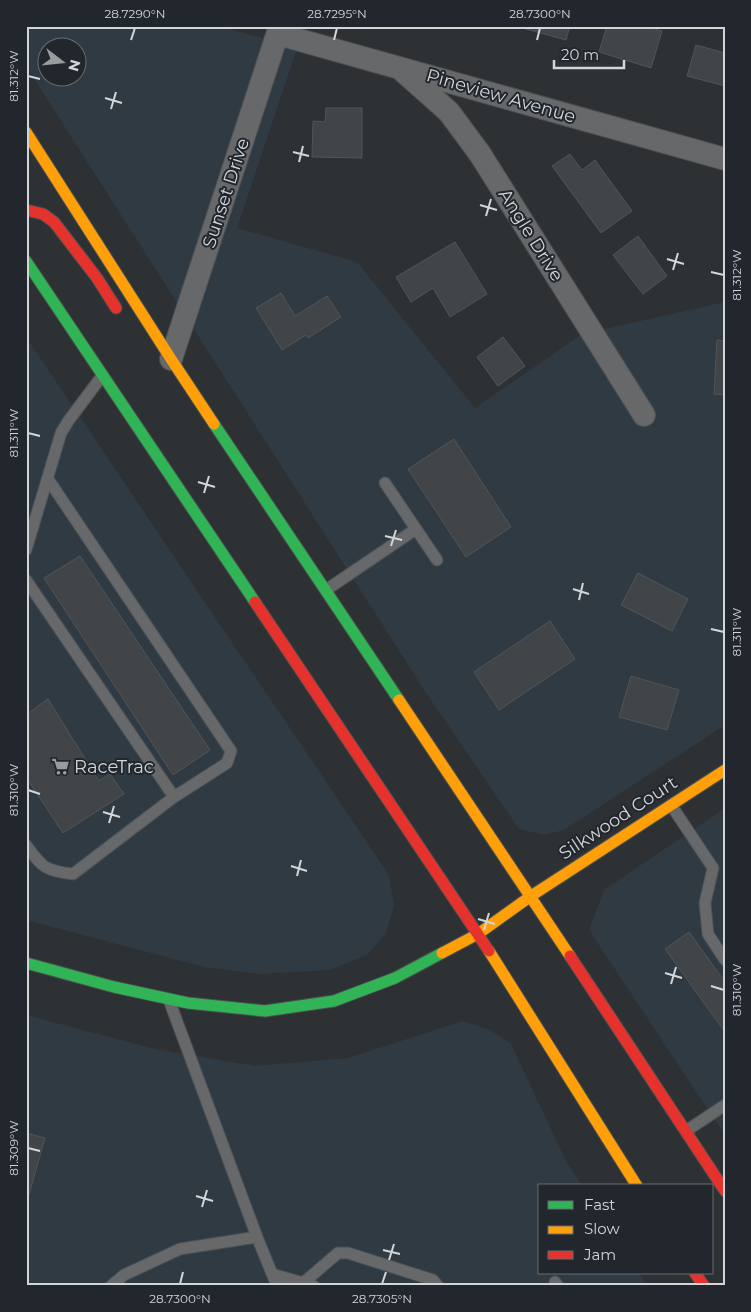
<svg xmlns="http://www.w3.org/2000/svg" width="751" height="1312" font-family="Montserrat,sans-serif">
<rect width="100%" height="100%" fill="#2e3133"/>
<path fill="#303a43" fill-rule="evenodd" d="M26,26H219L297,48L237,228L357,262L475,408L582,334L725,302V725L564,830L544,835L519,829L428,696L26,66ZM48,48H78V78H48Z
M26,337L389,875L394,906L386,933L367,955L329,970L259,974L204,967L26,920Z
M725,808V1135L589,930L604,890Z
M26,1015L155,1049L255,1066L348,1058L463,1021L490,1030L511,1044L566,1161L582,1186H540V1273H639L648,1286H26Z"/>
<path fill="#424547" stroke="#525557" d="M515,26H570L566,40Z
M607,26H645L662,31L651,68L599,52Z
M696,45L725,53V86L687,76Z
M326,108H362V158L312,157L313,121L325,122Z
M570,154L582,170L595,160L632,211L601,233L552,166Z
M638,236L667,276L643,294L613,255Z
M455,242L487,294L450,317L433,288L411,302L396,277Z
M281,293L295,316L327,296L341,317L308,338L306,335L282,350L256,308Z
M503,337L525,366L498,386L477,357Z
M717,340L725,341V395L714,394Z
M454,439L511,527L466,557L408,469Z
M80,556L210,750L173,775L44,578Z
M638,573L688,599L672,631L621,605Z
M550,621L575,659L499,710L474,672Z
M631,676L679,690L667,730L619,717Z
M48,699L99,781L110,774L124,794L63,833L26,777V715Z
M689,932L725,982V1032L665,949Z
M26,1133L45,1138L26,1205Z"/>
<g fill="none" stroke-linecap="round" stroke-linejoin="round">
<defs>
<path id="lane" d="M48,479L231,751L227,763L174,797
M385,483L437,560
M26,550L61,433L69,420L102,376
M26,580L174,797L73,874C45,871 42,867 26,845
M326,590L416,529
M671,805L713,868L705,903L708,934L725,960
M169,1000L257,1237L277,1286
M686,1131L725,1105
M272,1274L314,1286
M555,1282L558,1286
M303,1283L338,1253H348L433,1280L438,1286
M111,1286L124,1275L180,1249L257,1237"/>
<path id="street" d="M278,34L725,159
M404,72L449,112L480,154L644,415
M171,359L280,26"/>
<path id="fast" d="M26,261L255,602
M214,424L399,700
M26,963L114,987L188,1003L265,1011L334,1001L395,978L442,953"/>
<path id="slow" d="M26,132L171,359L214,424
M399,700L570,956
M531,896L725,770
M489,951L637,1186
M442,953L478,934L531,896"/>
<path id="jam" d="M26,210L43,214L54,222L97,278L116,308
M255,602L489,951
M570,956L725,1191
M695,1273L704,1286"/>
</defs>
<use href="#lane" stroke="#4b4f50" stroke-width="13"/>
<use href="#street" stroke="#4b4f50" stroke-width="24"/>
<use href="#fast" stroke="#4b4f50" stroke-width="13"/>
<use href="#slow" stroke="#4b4f50" stroke-width="13"/>
<use href="#jam" stroke="#4b4f50" stroke-width="13"/>
<use href="#lane" stroke="#66686a" stroke-width="11"/>
<use href="#street" stroke="#66686a" stroke-width="22"/>
<use href="#fast" stroke="#30b455" stroke-width="11"/>
<use href="#slow" stroke="#ff9f0a" stroke-width="11"/>
<use href="#jam" stroke="#e5322d" stroke-width="11"/>
</g>
<path fill="none" stroke="#d2d6d9" stroke-width="2" d="M131,40L135,28M334,40L337,28M537,40L540,28M28,76L40,79M105,98L122,103M111,109L116,92M293,152L309,156M299,162L303,146M480,205L497,210M486,216L491,199M667,259L684,264M673,270L678,253M711,272L724,275M28,433L40,436M198,482L215,487M204,493L209,476M385,536L402,540M391,546L396,530M573,589L589,594M579,600L583,583M711,629L724,632M28,790L40,794M103,812L120,817M109,823L114,806M291,866L307,871M297,876L301,860M478,919L495,924M484,930L489,913M665,973L682,978M671,984L676,967M711,986L724,990M28,1148L40,1151M196,1196L213,1201M202,1207L207,1190M383,1250L400,1254M389,1260L394,1244M180,1284L183,1272M382,1284L386,1272"/>
<defs>
<symbol id="supermarket-bare" viewBox="-9 -9 18 18"><path d="M-6-5.5h2.5l.6 2H6L4.5 2H-2.5L-4.4-4H-6ZM-1.5 3.2a1.3 1.3 0 1 0 .1 0ZM3 3.2a1.3 1.3 0 1 0 .1 0Z" fill="#999c9f" stroke="#21272c" stroke-width="2.5" paint-order="stroke"/></symbol>
</defs>
<g fill-rule="evenodd">
<use href="#supermarket-bare" x="48" y="754" width="25" height="25"/>
</g>
<g text-anchor="middle" stroke-width="4" stroke-linejoin="round" paint-order="stroke">
<g font-size="18" fill="#d2d6d9" stroke="#21272c">
<text transform="translate(501 96) rotate(16)" y="6">Pineview Avenue</text>
<text transform="translate(226 193) rotate(-72)" y="6">Sunset Drive</text>
<text transform="translate(531 235) rotate(58)" y="6">Angle Drive</text>
<text transform="translate(618 818) rotate(-33)" y="6">Silkwood Court</text>
</g>
<g font-size="18" fill="#d2d6d9" stroke="#21272c" text-anchor="start">
<text x="74" y="773">RaceTrac</text>
</g>
</g>
<rect width="751" height="1312" fill="none" stroke="#21272c" stroke-width="55"/>
<rect x="538" y="1184" width="175" height="90" fill="#21272c" stroke="#686d71"/>
<rect x="548" y="1201" width="25" height="8" fill="#30b455" stroke="#686d71"/>
<text x="584" y="1210" font-size="15" fill="#d2d6d9">Fast</text>
<rect x="548" y="1226" width="25" height="8" fill="#ff9f0a" stroke="#686d71"/>
<text x="584" y="1234" font-size="15" fill="#d2d6d9">Slow</text>
<rect x="548" y="1251" width="25" height="8" fill="#e5322d" stroke="#686d71"/>
<text x="584" y="1260" font-size="15" fill="#d2d6d9">Jam</text>
<g transform="translate(62 62) rotate(106)"><circle r="24" fill="#21272c" stroke="#686d71"/>
<path d="M0-4L9 19L0 12L-9 19Z" fill="#999c9f"/>
<text y="-8" font-size="14" font-weight="bold" text-anchor="middle" fill="#d2d6d9">N</text>
</g>
<path d="M554 60v8h70v-8" fill="none" stroke="#d2d6d9" stroke-width="2.5"/>
<text x="561" y="60" font-size="15" fill="#d2d6d9" stroke="#21272c" stroke-width="4" paint-order="stroke">20 m</text>
<rect x="28" y="28" width="696" height="1256" fill="none" stroke="#d2d6d9" stroke-width="2"/>
<g font-size="12" text-anchor="middle" fill="#d2d6d9">
<text x="135" y="18">28.7290°N</text>
<text x="337" y="18">28.7295°N</text>
<text x="540" y="18">28.7300°N</text>
<text transform="translate(14 76) rotate(-90)" y="4">81.312°W</text>
<text transform="translate(737 275) rotate(-90)" y="4">81.312°W</text>
<text transform="translate(14 433) rotate(-90)" y="4">81.311°W</text>
<text transform="translate(737 632) rotate(-90)" y="4">81.311°W</text>
<text transform="translate(14 790) rotate(-90)" y="4">81.310°W</text>
<text transform="translate(737 990) rotate(-90)" y="4">81.310°W</text>
<text transform="translate(14 1148) rotate(-90)" y="4">81.309°W</text>
<text x="180" y="1303">28.7300°N</text>
<text x="382" y="1303">28.7305°N</text>
</g>
</svg>
